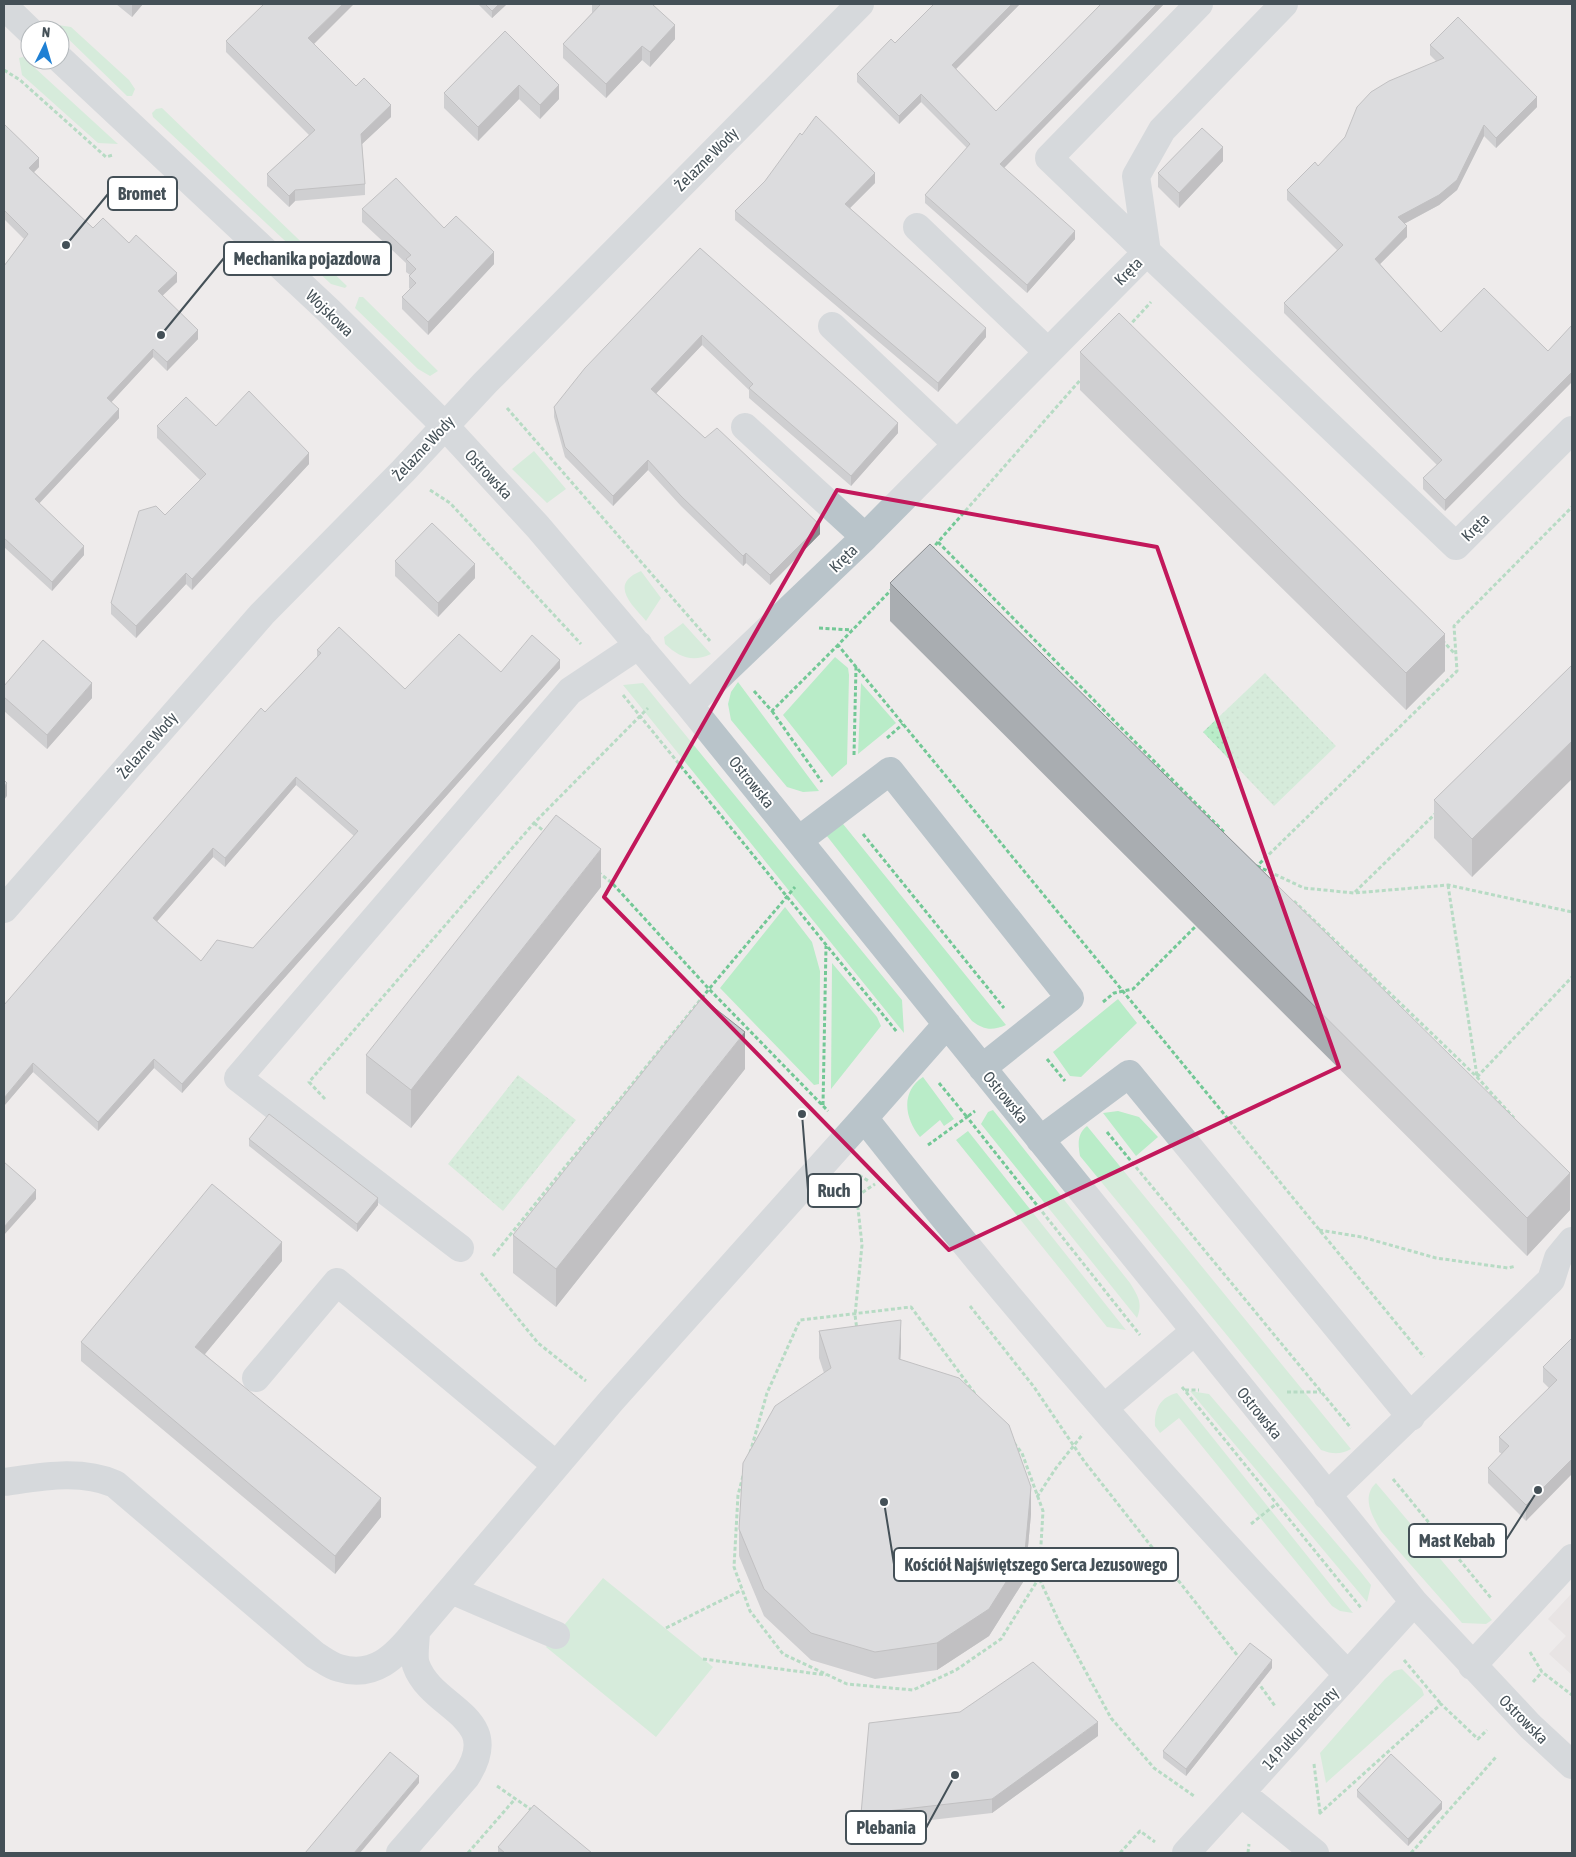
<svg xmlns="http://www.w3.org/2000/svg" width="1576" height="1857" font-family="'Asap Condensed',sans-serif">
<defs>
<pattern id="park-dots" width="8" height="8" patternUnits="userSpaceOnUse" patternTransform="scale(1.25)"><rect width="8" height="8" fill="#b9ecc8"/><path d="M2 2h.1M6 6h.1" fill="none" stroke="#a0ccae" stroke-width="1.8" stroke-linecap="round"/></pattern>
</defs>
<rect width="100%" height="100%" fill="#eeebeb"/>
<path fill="#dfdcdc" d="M1572,1593V1675L1549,1654L1566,1636L1548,1619Z"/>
<path fill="#b9ecc8" d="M58,25L71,27L129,80L135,89L132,96H127L57,28Z
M23,57L118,144L98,143L22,75L19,58Z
M162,108L347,286L345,288L331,284L153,117L152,113L156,109Z
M359,297H363L438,371L430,376L418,369L355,308Z
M534,451L566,489L547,503L512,469Z
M641,571L661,598L646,621C631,604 609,584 641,571Z
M683,623L711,654C692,663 679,657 665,644L664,637Z
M835,657L848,668L849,675L847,764L832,777L783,715Z
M738,682L819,791L803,792L787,787L731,720L728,704L731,692Z
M643,683L902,1000L904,1033L623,685Z
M861,683L896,723L858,754Z
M839,819L1006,1025C992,1031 984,1030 972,1021L823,831Z
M785,907L812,942L820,971L819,1084L814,1085L720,988Z
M832,963L877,1017L881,1026L831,1089Z
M1118,999L1137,1023L1081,1077L1070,1076L1053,1052Z
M923,1077L954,1119L944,1126L940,1120L920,1137C905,1119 900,1092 923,1077Z
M993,1110L1130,1283C1138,1296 1143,1303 1137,1318L981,1124L988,1112Z
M1118,1111L1139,1117L1158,1137L1136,1156L1103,1113Z
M1087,1126L1351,1449C1340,1455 1332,1454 1321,1450L1080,1156C1078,1144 1077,1134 1087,1126Z
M968,1131L1118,1320L1126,1330L1107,1327L956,1140Z
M1190,1391L1209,1394L1360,1571L1371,1585L1367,1602Z
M1177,1393L1353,1613L1340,1611L1332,1606L1179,1418L1160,1433L1155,1426C1154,1410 1160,1397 1177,1393Z
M1376,1483L1492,1620L1486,1624L1462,1623L1381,1531C1372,1516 1361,1497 1376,1483Z
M603,1578L713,1667L656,1737L546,1647Z
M1402,1669L1422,1689L1424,1695L1326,1783L1320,1753L1385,1679L1394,1671Z"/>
<path fill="url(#park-dots)" d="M1265,673L1336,746L1274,806L1203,732Z
M518,1075L576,1120L503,1211L448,1164Z"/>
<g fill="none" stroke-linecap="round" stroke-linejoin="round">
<path stroke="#73c896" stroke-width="3" stroke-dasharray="4 2.5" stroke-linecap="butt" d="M4,70L20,80L106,157L113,155
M1128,327L1151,302
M507,408L710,641
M430,490L450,503L581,644
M938,542L1224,832
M931,550L1082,378
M893,588L838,645L1424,1357
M819,628L852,630
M1442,640L1455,654
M754,691L772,711L838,645
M623,695L897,1032
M772,711L822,782
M887,738L903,724
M854,755L856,667
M534,823L545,832
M863,834L1004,1008
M1257,866L1304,888L1354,893L1448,885L1572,912
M1255,868L1457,671L1454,626L1572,507
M598,872L612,883L709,989L828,1111
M1448,885L1477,1076
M1355,892L1436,813
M1294,901L1477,1077L1514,1118
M1103,1002L1114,993L1133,989L1199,923
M1047,1059L1065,1081
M1477,1077L1572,977
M939,1083L967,1117L975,1111
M325,1099L309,1082L534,823L648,708
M823,1105L826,946
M1107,1132L1351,1428
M928,1145L967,1117L1140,1335
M859,1175L870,1182
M855,1180L862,1245L855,1315L857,1330
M857,1196L875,1184
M1319,1230L1362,1237L1436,1258L1508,1268L1516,1266
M493,1256L709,989L795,887
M481,1273L538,1343L586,1381
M970,1306L1034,1387L1084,1461L1241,1660
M1182,1387L1362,1609
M1185,1390H1199
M1287,1392H1321
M1014,1443L1022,1453L1043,1511L1039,1578L1061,1626L1111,1718L1154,1768L1194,1796
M750,1453L767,1393L800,1320L911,1307L976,1395
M743,1476L738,1495L734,1567L750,1611L783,1654L847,1684L913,1690L956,1670L1001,1639L1039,1578
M1393,1479L1491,1598
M1037,1497L1056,1468L1083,1434
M1251,1524L1276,1504
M666,1628L742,1590
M1530,1652L1542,1672L1572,1695
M703,1659L826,1675
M1404,1660L1441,1704
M1257,1681L1275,1706
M1533,1682L1542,1672
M1314,1764L1320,1812
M497,1786L533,1811
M1319,1814L1441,1704L1478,1739L1487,1730
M468,1853L515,1799
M1120,1853L1140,1831L1155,1842
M1248,1853L1249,1844
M1411,1853L1496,1757"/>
<path stroke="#b9c4ca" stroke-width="28" d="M4,6L30,31
M60,59L329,311L444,425L538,527L689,705L1414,1602L1530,1726L1572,1765
M917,227L1048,352
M1147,252L1049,158L1199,4
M1147,252L1136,176L1162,130L1284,4
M832,326L957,444
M745,427L865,537
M689,705L865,537L1147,252L1456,546L1572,430
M799,840L890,771L1070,998L982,1068
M4,909L262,614L403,471L485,383L860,4
M947,1024L864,1118C1016,1311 1177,1498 1348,1675
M1040,1140L1129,1074L1411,1417
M460,1248L238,1078L570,691L639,645
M256,1378L337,1282L556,1465
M1104,1408L1195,1331
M4,1482C41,1477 80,1469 115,1484L315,1655C322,1659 331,1666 339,1668C374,1679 396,1656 416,1631
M1327,1496L1551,1280L1558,1258L1572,1241
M451,1590L556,1635
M1472,1666L1572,1558
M1241,1793L1315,1853
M400,1853L466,1777C506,1716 432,1710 416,1665C413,1656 416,1641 416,1631L611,1401L864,1118
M1186,1853L1414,1602"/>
</g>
<path fill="#a9adb1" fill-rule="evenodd" d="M116,4H143L132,17Z
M478,4H507L492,18Z
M592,4H652L675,39L650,67L642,60L606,98L563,58V44L592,13Z
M1020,4L956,69L996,111L1101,4H1164L1004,168L1075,239L1027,293L925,203V195L967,148L921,102L899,124L857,82V74L895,43Z
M505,31L559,99L540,119L519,99L478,141L444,108V93Z
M226,41L314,44L356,86L391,117L362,144L365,184V195L295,201L289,207L267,186V174L309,135L226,52Z
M1430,45L1537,107L1496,148L1484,136L1457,190L1439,205L1404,224L1407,237L1380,264L1441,332L1484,288L1445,511L1423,489V478L1437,465L1284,313V303L1337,250L1287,200V190L1318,166L1436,61L1430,55Z
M4,124L39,167L34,172L93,228L129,243L177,282L162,295L198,339L167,371L153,357L111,402L119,418L39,503L84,555L52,591L4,547V266L24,239L4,219Z
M802,135L875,183L850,208L986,337L938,392L735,220V211L765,181Z
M1223,161L1179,208L1158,187V173Z
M362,209L444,228L494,264L428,335L402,309V297L410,289L409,288V276L410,275L406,272V263L362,222Z
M700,248L898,433L851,486L749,398V390L702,345L656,393L705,438L820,534L770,585L746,563L743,566L714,538L681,506L648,470L613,506L565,457L554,417V407Z
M1080,352L1445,671L1406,710L1080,390Z
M157,426H216L309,464L192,590L186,584L136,638L111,614V603L200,480L157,438Z
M395,561L475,578L438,617L395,576Z
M890,583L1570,1210L1527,1256L890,621Z
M317,650L405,689L501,672L560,668L182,1093L154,1068L98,1131L33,1072L4,1106L265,712L317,657ZM296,785L354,836L253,948L201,961L157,921L213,857L225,867Z
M1572,665L1472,877L1434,838V800Z
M4,686L92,698L47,749L4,711Z
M601,887L411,1128L366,1093V1055Z
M745,1069L556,1307L513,1273V1235Z
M249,1139L378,1205L357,1232L249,1146Z
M282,1261L205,1354L381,1517L335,1574L81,1361V1342Z
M819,1331L901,1347L900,1359L1031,1514L1025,1579L989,1636L937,1670L875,1679L811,1660L764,1616L739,1556V1529L824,1373L819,1358Z
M1572,1338L1526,1521L1488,1483V1468L1502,1454L1499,1452V1437L1549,1388L1543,1382V1367Z
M1272,1668L1186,1776L1163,1758V1751Z
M1098,1736L992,1813L861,1828V1814Z
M1357,1790L1442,1809L1408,1846L1357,1797Z
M498,1847L592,1853H498Z"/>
<path fill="#8a8d90" d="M132,4H143L132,17Z
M343,4H354L308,50V38Z
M499,4H507L492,18V11Z
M1012,4H1020L952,73V65Z
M1157,4H1164L1000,172V164Z
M675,25V39L650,67V52Z
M642,46V60L606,98V84Z
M519,85V99L478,141V127Z
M559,85V99L540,119V105Z
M921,94V102L899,124V116Z
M1537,97V107L1496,148V138Z
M391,105V117L361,145V134Z
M1484,125V136L1457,190L1439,205L1398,227V217Z
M1223,147V161L1179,208V193Z
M39,158V167L29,177V168Z
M875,173V183L845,213V204Z
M295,190V201L289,207V196Z
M1407,226V237L1375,269V259Z
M1075,231V239L1027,293V285Z
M494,252V264L428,335V322Z
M177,273V282L158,300V291Z
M986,328V337L938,392V383Z
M198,330V339L167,371V362Z
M702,335V345L651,399V389Z
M153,349V357L107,407V398Z
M1572,372V382L1445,511V500Z
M119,409V418L35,508V499Z
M898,423V433L851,486V476Z
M309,453V464L192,590V579Z
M648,460V470L613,506V496Z
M820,525V534L770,585V575Z
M84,546V555L52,591V582Z
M746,553V563L743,566V556Z
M475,564V578L438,617V603Z
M186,573V584L136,638V626Z
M1445,634V671L1406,710V673Z
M560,660V668L182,1093V1084Z
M92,683V698L47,749V735Z
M1572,741V779L1472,877V839Z
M296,777V785L225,867V858Z
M7,783V796L4,800V787Z
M213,848V857L153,926V918Z
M601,849V887L411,1128V1090Z
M745,1032V1069L556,1307V1269Z
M154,1059V1068L98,1131V1122Z
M33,1063V1072L4,1106V1098Z
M1570,1173V1210L1527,1256V1218Z
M36,1190V1199L4,1235V1227Z
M378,1198V1205L357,1232V1224Z
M282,1242V1261L195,1366V1347Z
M901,1320V1347L899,1386V1359Z
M1572,1459V1474L1526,1521V1505Z
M1031,1487V1514L1025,1579L989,1636L937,1670V1643Z
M381,1498V1517L335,1574V1556Z
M1272,1660V1668L1186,1776V1769Z
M1098,1722V1736L992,1813V1799Z
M419,1776V1783L360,1853H354Z
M1442,1802V1809L1408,1846V1839Z"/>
<path fill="#c5c9ce" stroke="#8a8d90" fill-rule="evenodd" d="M264,4H343L308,38L356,86L364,78L391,105L361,134L365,184L295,190L289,196L267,174L315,130L226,41Z
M485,4H499L492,11Z
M598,4H652L675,25L650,52L642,46L606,84L563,44L600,5Z
M934,4H1012L952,65L996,111L1101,4H1157L1000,164L1075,231L1027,285L925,195L970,144L921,94L899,116L857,74L891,39L895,43Z
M1458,17L1537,97L1496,138L1484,125L1457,180L1439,195L1398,217L1407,226L1375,259L1441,332L1484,288L1548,351L1572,325V372L1445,500L1423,478L1442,460L1284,303L1343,245L1287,190L1315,162L1318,166L1345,137L1357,107L1371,92L1389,81L1444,58L1430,45Z
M505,31L559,85L540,105L519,85L478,127L444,93Z
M816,116L875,173L845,204L986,328L938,383L735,211L765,181L800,133L802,135Z
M4,124L39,158L29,168L93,228L103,218L129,243L136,235L177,273L158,291L198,330L167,362L153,349L107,398L119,409L35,499L84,546L52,582L4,538V266L28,234L4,210Z
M1202,128L1223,147L1179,193L1158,173Z
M396,178L444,228L456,216L494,252L428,322L402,297L416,283L409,276L416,269L406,259L411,255L362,209Z
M700,248L898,423L851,476L749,388L753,384L702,335L651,389L705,438L717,428L820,525L770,575L746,553L743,556L714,528L681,496L648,460L613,496L565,447L554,407L585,368Z
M1119,313L1445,634L1406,673L1080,352Z
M249,391L309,453L192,579L186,573L136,626L111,603L139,511L156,506L165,515L206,474L157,426L186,397L216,426Z
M432,523L475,564L438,603L395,561Z
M930,544L1570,1173L1527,1218L890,583Z
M339,627L405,689L459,634L501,672L532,635L560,660L182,1084L154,1059L98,1122L33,1063L4,1098V1005L261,708L265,712L321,653L317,650ZM296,777L358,831L253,948L217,940L201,961L153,918L213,848L225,858Z
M43,640L92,683L47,735L4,697V686Z
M1572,665V741L1472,839L1434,800Z
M4,780L7,783L4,787Z
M556,815L601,849L411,1090L366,1055Z
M702,998L745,1032L556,1269L513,1235Z
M269,1114L378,1198L357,1224L249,1139Z
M4,1162L36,1190L4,1227Z
M212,1184L282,1242L195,1347L381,1498L335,1556L81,1342Z
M901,1320L899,1359L959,1378L1009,1425L1031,1487L1025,1552L989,1609L937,1643L875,1652L811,1633L764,1589L739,1529L743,1463L775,1406L831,1368L819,1331Z
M1572,1338V1459L1526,1505L1488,1468L1509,1446L1499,1437L1557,1380L1543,1367Z
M1250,1643L1272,1660L1186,1769L1163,1751Z
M1033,1662L1098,1722L992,1799L861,1814L869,1723L960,1712Z
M390,1752L419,1776L354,1853H305Z
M1391,1754L1442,1802L1408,1839L1357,1790Z
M534,1805L592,1853H505L498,1847Z"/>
<path d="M0 0H1576V1857H0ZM837,490L1157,547L1339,1067L949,1250L604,897Z" fill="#eeebeb" fill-opacity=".55" fill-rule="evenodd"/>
<path fill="none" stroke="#c2185b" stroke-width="4" stroke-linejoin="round" d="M837,490L1157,547L1339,1067L949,1250L604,897Z"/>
<g text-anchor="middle" stroke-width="4" stroke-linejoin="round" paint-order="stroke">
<g font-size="16" fill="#445057" stroke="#fff">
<text transform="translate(706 159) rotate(-45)" y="6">Żelazne Wody</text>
<text transform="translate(1128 271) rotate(-45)" y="6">Kręta</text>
<text transform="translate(330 313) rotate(44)" y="6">Wojskowa</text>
<text transform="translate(423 448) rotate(-47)" y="6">Żelazne Wody</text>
<text transform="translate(489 474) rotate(47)" y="6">Ostrowska</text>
<text transform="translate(1475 527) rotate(-45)" y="6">Kręta</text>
<text transform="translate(843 558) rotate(-44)" y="6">Kręta</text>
<text transform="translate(147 745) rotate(-49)" y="6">Żelazne Wody</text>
<text transform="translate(752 782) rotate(51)" y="6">Ostrowska</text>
<text transform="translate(1006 1097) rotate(51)" y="6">Ostrowska</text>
<text transform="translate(1260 1413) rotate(51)" y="6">Ostrowska</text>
<text transform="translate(1524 1719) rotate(45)" y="6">Ostrowska</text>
<text transform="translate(1300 1728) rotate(-48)" y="6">14 Pułku Piechoty</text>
</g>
</g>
<path fill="none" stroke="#445057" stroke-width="2" d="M66 245L108 194M161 335L224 258M802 1114L808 1190M1538 1490L1506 1540M884 1502L894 1564M955 1775L926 1828"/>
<g fill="#445057" stroke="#fff" stroke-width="2">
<circle cx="66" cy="245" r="5"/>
<circle cx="161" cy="335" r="5"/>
<circle cx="802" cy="1114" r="5"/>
<circle cx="1538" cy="1490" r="5"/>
<circle cx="884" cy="1502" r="5"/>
<circle cx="955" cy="1775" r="5"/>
</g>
<g fill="#fff" stroke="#445057" stroke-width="2">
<rect x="108" y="177" width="69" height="33" rx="5"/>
<rect x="224" y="242" width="167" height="33" rx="5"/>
<rect x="808" y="1174" width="53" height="33" rx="5"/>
<rect x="1409" y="1524" width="97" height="33" rx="5"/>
<rect x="894" y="1548" width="284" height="33" rx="5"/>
<rect x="846" y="1811" width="80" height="33" rx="5"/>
</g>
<g font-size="18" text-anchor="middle" font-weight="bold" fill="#445057">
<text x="142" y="200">Bromet</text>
<text x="307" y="265">Mechanika pojazdowa</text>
<text x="834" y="1197">Ruch</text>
<text x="1457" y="1547">Mast Kebab</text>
<text x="1036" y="1571">Kościół Najświętszego Serca Jezusowego</text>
<text x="886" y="1834">Plebania</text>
</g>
<rect width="1576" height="1857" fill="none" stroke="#445057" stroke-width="10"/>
<g transform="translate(45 45) rotate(5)"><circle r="24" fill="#ffffff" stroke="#b4b9bc"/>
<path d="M0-4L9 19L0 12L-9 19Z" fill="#1f80d4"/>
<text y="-8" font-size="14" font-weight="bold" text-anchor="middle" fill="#445057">N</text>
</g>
</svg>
